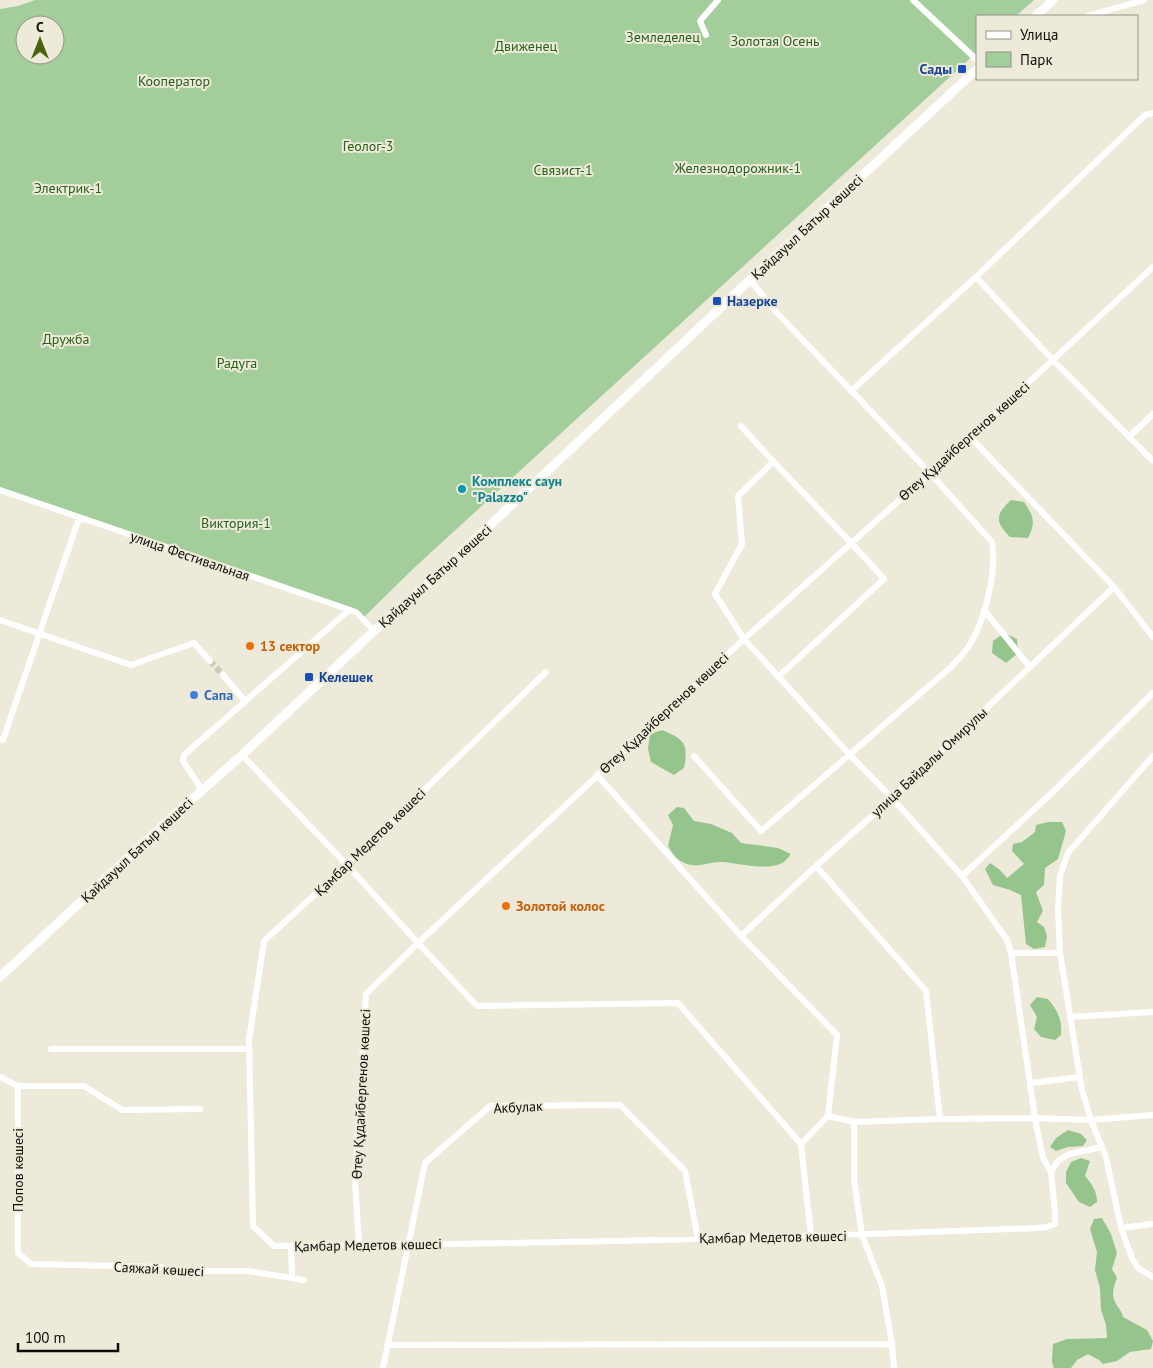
<svg xmlns="http://www.w3.org/2000/svg" width="1153" height="1368" font-family="'PT Sans',sans-serif">
<rect width="100%" height="100%" fill="#edeada"/>
<path fill="#a3ce9b" fill-rule="evenodd" d="M35,0H1034L1016,16H977V52L414,568L362,619L356,612L0,489V9L18,6ZM25,25H55V55H25Z"/>
<path fill="#96c48d" d="M1011,500L1024,502C1034,517 1036,522 1028,538L1010,537C994,521 996,514 1011,500Z
M1004,633L1017,639L1018,653L1006,663L992,653L993,641Z
M662,730C684,739 689,744 684,768L674,775L651,762L648,749L650,734Z
M677,807L684,808L694,821L711,824L732,833L741,843L778,848L791,854C789,856 788,858 786,860C773,873 739,863 722,862C711,861 699,868 687,864C677,860 674,856 668,846L673,825L668,815Z
M1048,822H1062L1066,831L1058,859L1045,868L1044,885L1036,892L1043,911L1037,922L1044,927L1047,936L1045,947L1034,949L1026,944L1021,895L1010,890L993,885L985,869L990,863L1000,870L1007,878L1024,864L1012,851L1013,844L1022,842L1035,832L1036,825Z
M1037,997L1048,999C1058,1011 1062,1019 1061,1035L1055,1040L1041,1037L1034,1029L1037,1017L1030,1005Z
M1068,1130L1081,1134L1087,1140L1083,1146L1068,1147L1056,1151L1050,1147L1056,1138Z
M1081,1158L1090,1161L1085,1176C1092,1184 1097,1191 1097,1202L1090,1207L1079,1202L1066,1183V1172L1071,1162Z
M1102,1218L1111,1234L1117,1253L1112,1269L1117,1278C1114,1286 1111,1293 1115,1302C1118,1308 1122,1311 1123,1317L1147,1330L1153,1341L1151,1349L1130,1352L1117,1361L1103,1364L1099,1360L1088,1354L1077,1360L1071,1368H1054L1052,1362L1053,1344L1067,1339L1107,1338L1106,1325L1101,1310L1100,1288L1095,1270L1097,1252L1090,1229L1094,1219Z"/>
<g fill="none" stroke-linecap="round" stroke-linejoin="round">
<path stroke="#ccc9ba" stroke-width="6" stroke-dasharray="6 3" stroke-linecap="butt" d="M210,661L223,675"/>
<path stroke="#fff" stroke-width="6" d="M913,0L977,60
M1088,16L1144,0
M706,35L700,21L718,0
M976,277L1053,360L1153,461
M851,391L976,277L1145,115L1153,113
M741,426C787,478 838,527 884,579L778,677
M970,437L1114,587L1153,637
M1129,437L1153,414
M773,462L738,496L742,544L715,594L744,639L849,754L892,798L962,876L1055,790L1153,693
M0,490L356,612L374,631
M984,610L1030,667
M0,620L131,665L194,643L210,661
M546,672L347,865L264,941L249,1040L253,1226L274,1246C528,1244 783,1238 1037,1228L1047,1227L1055,1224V1212L1051,1172L1058,1161L1069,1154L1102,1147
M223,675L245,701
M0,739L3,740L79,518
M242,755L347,865L418,943L477,1006L678,1003L801,1144
M694,756L761,831L951,667C957,660 964,654 969,646C985,621 997,572 992,542L930,473L777,313L750,280
M1153,756L1068,853L1060,876L1058,909L1060,953L1082,1090L1091,1120L1106,1157L1121,1228L1132,1258L1138,1268L1153,1277
M597,775L741,936L837,1035L828,1116L801,1144L811,1236
M202,790L183,761L184,755L349,610
M816,866L926,991L940,1119L854,1122V1179L862,1235L882,1286L892,1344L894,1368
M741,936L816,866L892,798L1114,587
M1011,953H1060
M1070,1017L1153,1012
M51,1049H249
M0,1077L18,1086H84L122,1110L200,1109
M1031,1083L1079,1077
M18,1086V1253L31,1264L161,1267L173,1271H248L304,1280
M828,1116L854,1122
M940,1119L1035,1118L1011,953L1007,940L962,876
M1051,1172L1043,1158L1035,1118L1091,1120L1153,1115
M1121,1228L1153,1224
M359,1245L355,1181L366,994L418,943L744,639L970,437L1153,267
M291,1246L292,1278
M387,1345L892,1344
M383,1368L425,1163L490,1106L620,1105L685,1171L698,1239"/>
<path stroke="#fff" stroke-width="9" d="M1036,16L1053,0
M0,977L173,816L242,755L374,631L430,582L737,292L977,69"/>
</g>
<g fill="#1a4fb4" stroke="#edeada" stroke-width="2">
<rect x="957" y="64" width="10" height="10" rx="2.5"/>
<rect x="712" y="296" width="10" height="10" rx="2.5"/>
<rect x="304" y="672" width="10" height="10" rx="2.5"/>
</g>
<circle fill="#0f9aa8" stroke="#edeada" stroke-width="2" cx="462" cy="489" r="5"/>
<g fill="#e8710a" stroke="#edeada" stroke-width="2">
<circle cx="250" cy="646" r="5"/>
<circle cx="506" cy="906" r="5"/>
</g>
<circle fill="#3f7fe0" stroke="#edeada" stroke-width="2" cx="194" cy="695" r="5"/>
<g text-anchor="middle" stroke-width="4" stroke-linejoin="round" paint-order="stroke">
<g font-size="14" fill="#27621a" stroke="#edeada">
<text x="663" y="42">Земледелец</text>
<text x="775" y="46">Золотая Осень</text>
<text x="526" y="51">Движенец</text>
<text x="174" y="86">Кооператор</text>
<text x="368" y="151">Геолог-3</text>
<text x="738" y="173">Железнодорожник-1</text>
<text x="563" y="175">Связист-1</text>
<text x="68" y="193">Электрик-1</text>
<text x="66" y="344">Дружба</text>
<text x="237" y="368">Радуга</text>
<text x="236" y="528">Виктория-1</text>
</g>
<g font-size="14" font-weight="bold" fill="#164399" stroke="#edeada" text-anchor="start">
<text x="952" y="74" text-anchor="end">Сады</text>
<text x="727" y="306">Назерке</text>
<text x="319" y="682">Келешек</text>
</g>
<g font-size="14" fill="#0e0d08" stroke="#edeada">
<text transform="translate(807 227) rotate(-43)" y="5">Қайдауыл Батыр көшесі</text>
<text transform="translate(964 441) rotate(-42)" y="5">Өтеу Құдайбергенов көшесі</text>
<text transform="translate(190 556) rotate(19)" y="5">улица Фестивальная</text>
<text transform="translate(435 576) rotate(-42)" y="5">Қайдауыл Батыр көшесі</text>
<text transform="translate(664 713) rotate(-43)" y="5">Өтеу Құдайбергенов көшесі</text>
<text transform="translate(929 762) rotate(-43)" y="5">улица Байдалы Омирулы</text>
<text transform="translate(370 842) rotate(-44)" y="5">Қамбар Медетов көшесі</text>
<text transform="translate(137 850) rotate(-43)" y="5">Қайдауыл Батыр көшесі</text>
<text transform="translate(361 1094) rotate(-87)" y="5">Өтеу Құдайбергенов көшесі</text>
<text transform="translate(518 1107) rotate(-3)" y="5">Акбулак</text>
<text transform="translate(18 1170) rotate(-90)" y="5">Попов көшесі</text>
<text transform="translate(773 1237) rotate(-1)" y="5">Қамбар Медетов көшесі</text>
<text transform="translate(368 1245) rotate(-1)" y="5">Қамбар Медетов көшесі</text>
<text transform="translate(159 1269) rotate(3)" y="5">Саяжай көшесі</text>
</g>
<g font-size="14" font-weight="bold" fill="#0d838f" stroke="#edeada" text-anchor="start">
<text x="472" y="486">Комплекс саун<tspan x="472" dy="16">"Palazzo"</tspan></text>
</g>
<g font-size="14" font-weight="bold" fill="#c56008" stroke="#edeada" text-anchor="start">
<text x="260" y="651">13 сектор</text>
<text x="516" y="911">Золотой колос</text>
</g>
<g font-size="14" font-weight="bold" fill="#366cbe" stroke="#edeada" text-anchor="start">
<text x="204" y="700">Сапа</text>
</g>
</g>
<rect x="976" y="15" width="162" height="65" fill="#edeada" stroke="#949286"/>
<rect x="986" y="31" width="25" height="8" fill="#ffffff" stroke="#949286"/>
<text x="1020" y="40" font-size="15" fill="#0e0d08">Улица</text>
<rect x="986" y="52" width="25" height="15" fill="#a3ce9b" stroke="#949286"/>
<text x="1020" y="65" font-size="15" fill="#0e0d08">Парк</text>
<g transform="translate(40 40)"><circle r="24" fill="#edeada" stroke="#949286"/>
<path d="M0-4L9 19L0 12L-9 19Z" fill="#4d620e"/>
<text y="-8" font-size="14" font-weight="bold" text-anchor="middle" fill="#0e0d08">С</text>
</g>
<path d="M18 1343v8h100v-8" fill="none" stroke="#0e0d08" stroke-width="2.5"/>
<text x="25" y="1343" font-size="15" fill="#0e0d08" stroke="#edeada" stroke-width="4" paint-order="stroke">100 m</text>
</svg>
